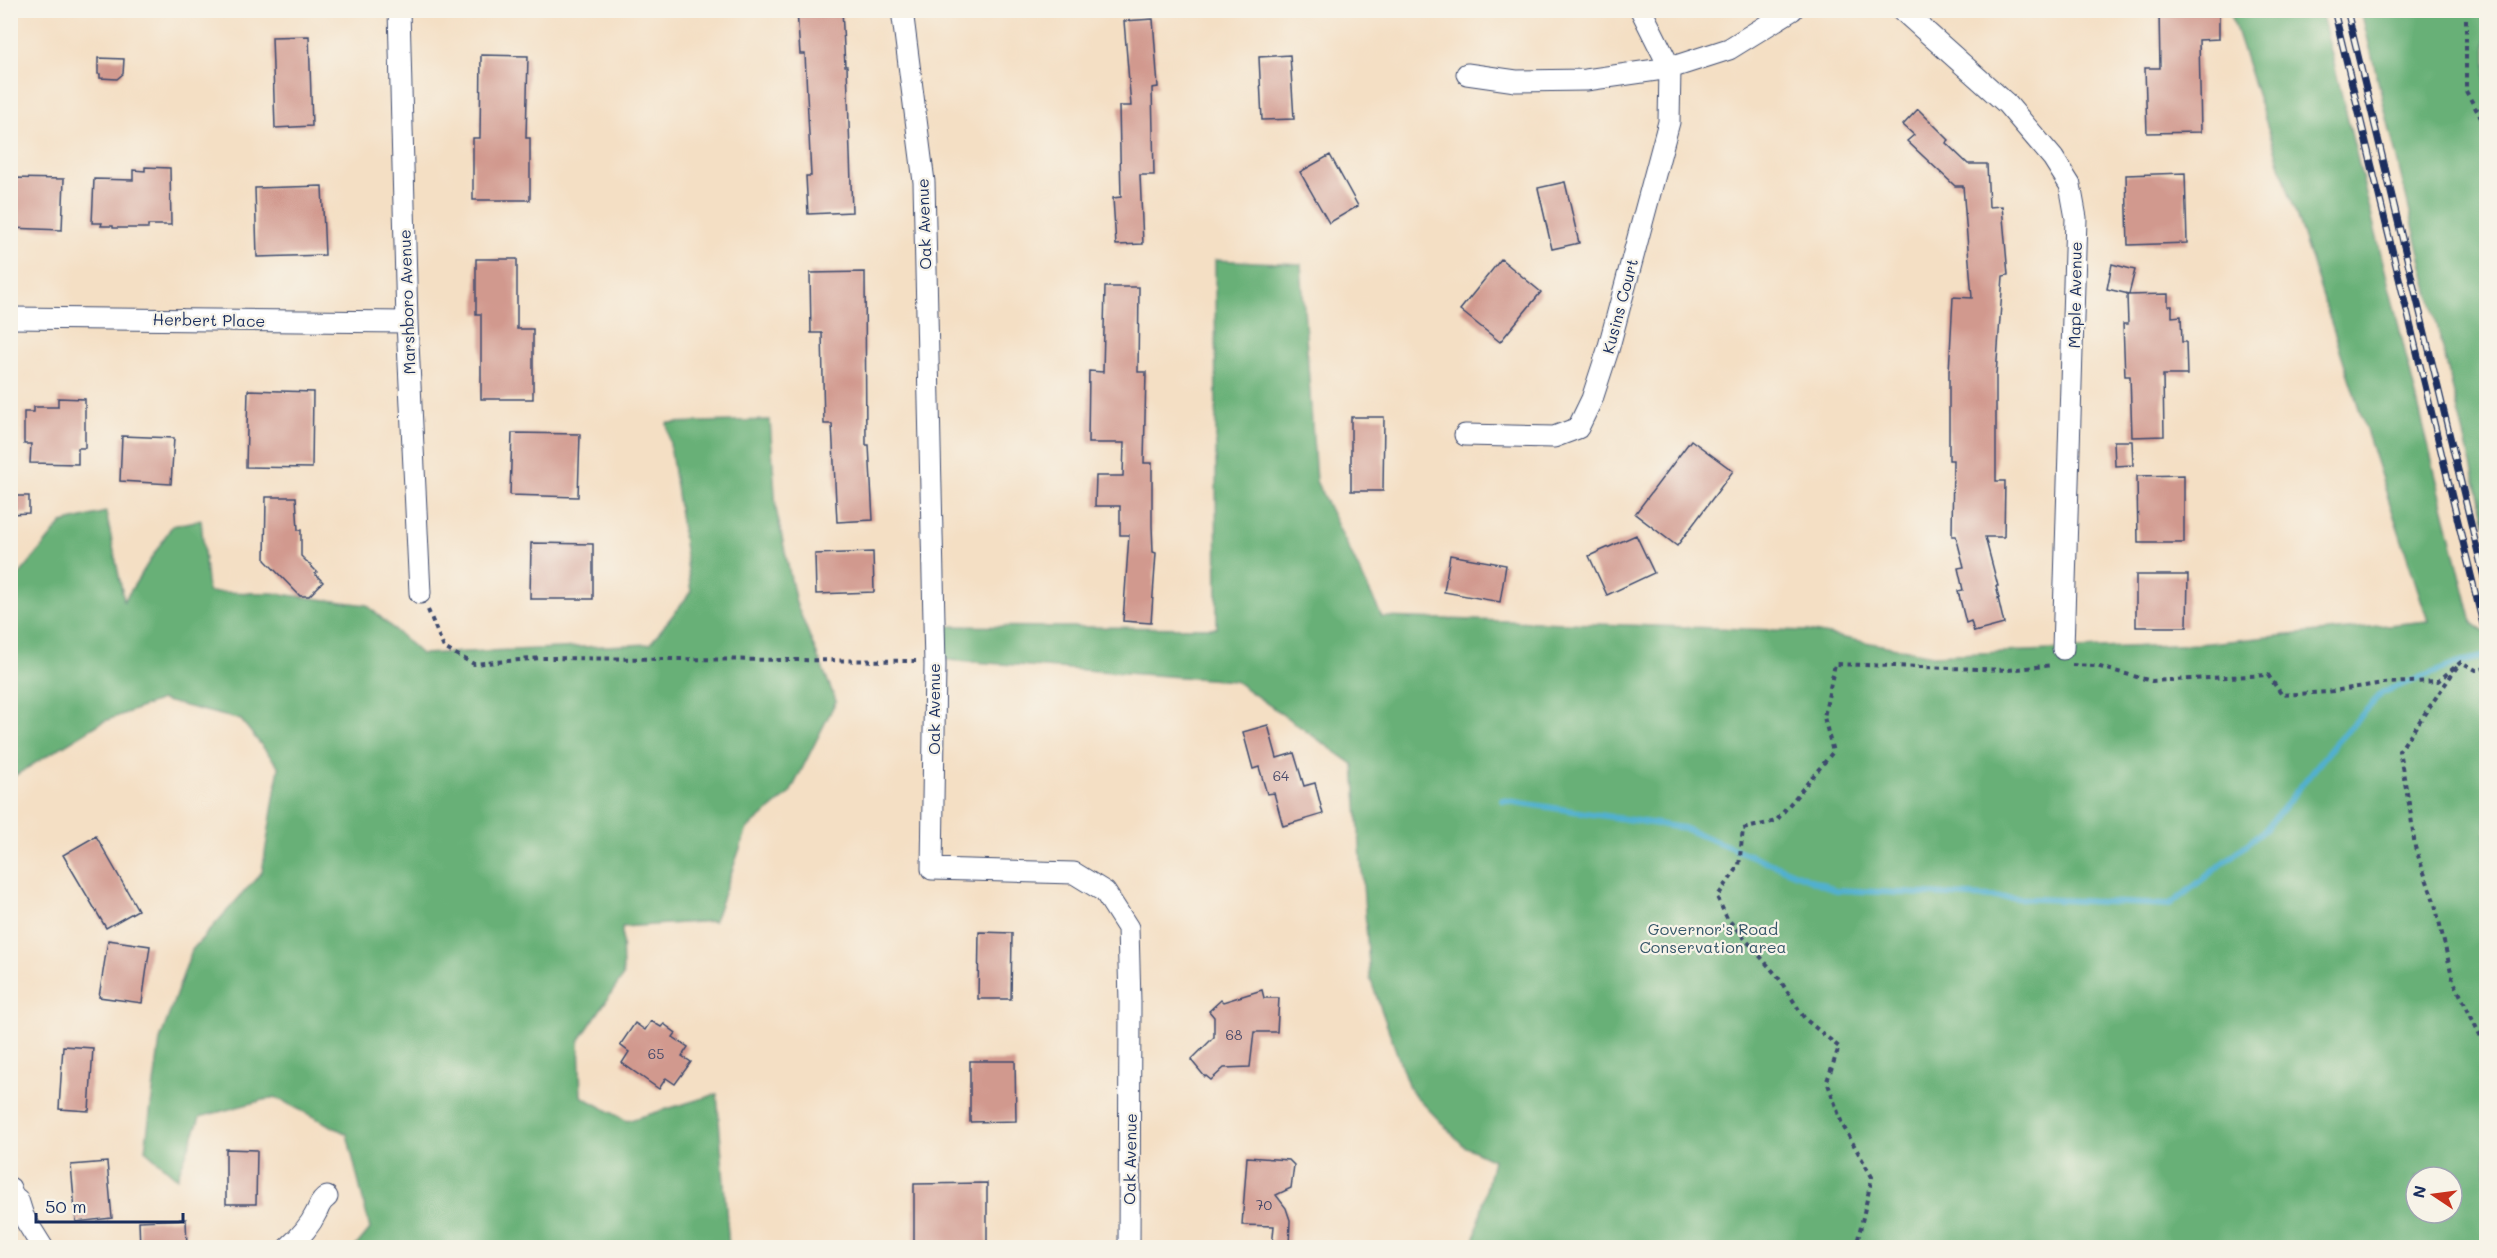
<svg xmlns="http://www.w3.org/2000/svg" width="2497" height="1258" font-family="Mali,sans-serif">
<rect width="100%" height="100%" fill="#f7f3e8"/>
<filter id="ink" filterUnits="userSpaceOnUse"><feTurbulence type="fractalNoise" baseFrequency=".0167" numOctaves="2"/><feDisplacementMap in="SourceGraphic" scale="12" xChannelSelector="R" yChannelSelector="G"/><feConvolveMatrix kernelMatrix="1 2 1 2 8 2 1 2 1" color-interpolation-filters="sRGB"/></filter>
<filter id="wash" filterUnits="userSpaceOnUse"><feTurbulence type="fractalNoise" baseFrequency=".008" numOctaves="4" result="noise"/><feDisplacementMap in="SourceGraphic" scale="24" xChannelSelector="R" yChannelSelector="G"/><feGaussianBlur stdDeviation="1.35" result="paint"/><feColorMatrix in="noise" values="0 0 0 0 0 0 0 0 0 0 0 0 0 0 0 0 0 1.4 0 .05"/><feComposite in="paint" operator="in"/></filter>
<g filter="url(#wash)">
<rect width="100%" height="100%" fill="#f4dfc4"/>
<path fill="#68b077" stroke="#42706a" stroke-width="1.5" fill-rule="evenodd" d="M2230,11H2321L2472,623L2486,632V1247H1483L1474,1242L1493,1160L1464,1146L1410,1090L1370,978L1354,765L1235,681L934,659L932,626L1217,628L1215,260L1301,264L1316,481L1382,617L1808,631L1933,655L2199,644L2428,621ZM2416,1177H2452V1213H2416Z
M2361,11H2486V526Z
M770,420L776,509L796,603L836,701L790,793L747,829L714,921L622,927L623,976L579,1041L581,1096L627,1121L717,1094L729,1247H355L370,1229L347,1134L275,1097L200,1117L177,1178L145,1150L160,1040L192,950L262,872L279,767L241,720L161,700L102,722L11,778V585L62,523L106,512L124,601L172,526L201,520L208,592L272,593L367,605L421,654L650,644L691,592L667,423Z"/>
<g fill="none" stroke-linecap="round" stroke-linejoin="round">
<path stroke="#51b0cf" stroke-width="6" d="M1502,800L1683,828L1836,890L2170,905L2265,830L2335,744L2383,692L2461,662L2486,656"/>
</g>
<g id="blocks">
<path fill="#d1998e" d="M797,10H842L845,66H847L852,212L808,214L806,176H811L805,54H800Z
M2159,10H2219V39L2199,40L2201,132L2147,133L2145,68H2160Z
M1153,19L1158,87L1152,88L1154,175H1140L1143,244L1116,245L1113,198L1121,197L1119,106H1131L1124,21Z
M309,36L312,126L275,128L272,37Z
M481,55L528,56L526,138H530V200H473V138H480Z
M1290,55L1294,119L1262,120L1259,57Z
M98,58L124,59L123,74L117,79L100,78V74H98Z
M1918,109L1949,140L1946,143L1968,164H1987L1989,207L2002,206L2008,275L2003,276L1996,375V481H2005L2004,537H1985L1998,586H1996L1999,598H1998L2004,624L1974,632L1971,621L1966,623L1958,591L1963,590L1958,568L1964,567L1956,536H1952L1953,460H1949V372L1953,297L1972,298L1963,186H1955L1907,141L1914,135L1903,125Z
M1330,155L1358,206L1329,223L1300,172Z
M145,167L170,168L171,225H148V228H113V226H101L102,223H92L94,179L133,180V170L145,171Z
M2185,173L2187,243L2128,245L2126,175Z
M10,178L64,179L62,230L10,228Z
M1565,182L1579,243L1552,249L1538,188Z
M322,186L325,255L257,257L255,188Z
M476,259H517V329H533V399H481V314H476Z
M1501,259L1541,292L1500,342L1460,310Z
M2112,264L2135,270L2129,294L2107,289Z
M865,272L866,445H869L873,520L837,522L832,424H824L822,333H811L810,273Z
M1105,287H1139L1138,372H1146L1144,463H1152V526L1153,552L1156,553L1151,623L1123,621L1129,535H1120V506H1095L1096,476H1123L1124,443H1088L1089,371L1103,372Z
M2168,294V306H2172V317L2181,316L2182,342H2186L2187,375H2163L2164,436L2132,437L2130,376H2125L2123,324H2128L2127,295Z
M248,390L313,392L312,468L246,467Z
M58,398L85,399V448H78V464L30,463L31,444H24V412H34V407H58Z
M1351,417H1384L1383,491H1351Z
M512,433L580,434L578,497L510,495Z
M122,436L174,438L171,484L120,481Z
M1691,440L1733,471L1677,546L1635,514Z
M2114,441H2132L2133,465L2115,466Z
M2184,475V543H2138L2137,476Z
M10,496H29V513L10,514Z
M266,497H296L298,530H301V556L317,572L315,574L323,582L309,596H300L265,560Z
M1636,535L1654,573L1607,595L1589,556Z
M531,543L593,544V599H530Z
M873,552L874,592L816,594L815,554Z
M1450,555L1506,565L1500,602L1444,592Z
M2136,575H2188L2187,627H2136Z
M1268,725L1277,758L1294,753L1304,786L1315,783L1323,814L1283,826L1274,793L1267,794L1259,767L1253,769L1243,732Z
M96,836L138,910L106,928L63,855Z
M979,932L1012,933L1011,999H978Z
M108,940L150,946L142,1003L99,997Z
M1262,990L1264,998H1279L1277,1032H1254L1250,1067L1224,1068L1211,1080L1206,1076L1205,1077L1191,1060L1214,1037V1017L1209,1011L1221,1000L1223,1002Z
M651,1021L661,1027L664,1024L676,1033L673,1037L688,1047L682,1056L691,1062L675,1084L666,1078L659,1089L622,1063L629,1052L620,1045L635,1023L645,1030Z
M63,1046L93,1048L89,1111L59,1109Z
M970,1061H1015L1016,1121L970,1122Z
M226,1149L257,1150L256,1204H226Z
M1247,1157L1289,1160L1294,1165L1291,1188L1276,1195L1286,1208L1290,1220L1289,1248H1272L1274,1226L1242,1225Z
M107,1162L112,1218L76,1222L71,1165Z
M987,1183V1248H914V1184Z
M186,1219L187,1248H140L139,1221Z"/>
</g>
</g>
<g filter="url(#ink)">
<use href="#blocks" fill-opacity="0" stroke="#3c496d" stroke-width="1.5"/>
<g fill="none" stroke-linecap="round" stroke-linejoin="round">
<defs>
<path id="minor" d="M399,10L407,322L420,593
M902,10L924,182L935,665L932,869L1074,873L1105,892L1128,928L1130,1002L1129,1248
M1902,10L2007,104L2053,158L2070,185L2076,218L2063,649
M1467,74L1516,81L1586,80L1670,68L1729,49L1792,10
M10,318L407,322
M1465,435L1554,437L1578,428L1592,399L1608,350L1669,122L1670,68L1641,10
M10,1188L13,1196L18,1200L23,1216L43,1248
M288,1248C299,1238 310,1226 316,1213C320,1206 319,1202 327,1197"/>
</defs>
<use href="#minor" stroke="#3c496d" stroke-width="23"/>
<path stroke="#3c496d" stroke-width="4" stroke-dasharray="4.5 4.5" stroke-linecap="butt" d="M2466,10V91L2486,127
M428,610L444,648L474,664L542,658L916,661
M2072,665L2096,666L2152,681L2268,675L2282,695L2327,692L2383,683L2438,681L2461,662L2476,670L2486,668
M2457,667L2399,751L2410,809L2415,847L2435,904L2453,980L2486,1047
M1856,1248L1872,1177L1842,1124L1827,1081L1839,1047L1805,1019L1778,977L1727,918L1717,897L1739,866L1743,829L1776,821L1833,752L1824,717L1835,664L2008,670L2053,665"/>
<use href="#minor" stroke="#fff" stroke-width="21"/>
<defs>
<path id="rail" d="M2334,10L2486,637
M2347,10L2486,586"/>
</defs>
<use href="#rail" stroke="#1b2f5e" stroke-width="7"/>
<use href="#rail" stroke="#f7f3e8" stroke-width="4.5" stroke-dasharray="14" stroke-linecap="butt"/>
</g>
</g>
<g text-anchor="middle" stroke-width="4.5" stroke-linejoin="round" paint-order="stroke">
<g font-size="14" fill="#484a6a">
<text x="1281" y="781">64</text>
<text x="1234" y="1040">68</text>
<text x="656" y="1059">65</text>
<text x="1264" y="1210">70</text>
</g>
<g font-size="16" fill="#1b2f5e" stroke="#f7f3e8">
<text transform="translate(924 224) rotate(-92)" y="6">Oak Avenue</text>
<text transform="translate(2075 295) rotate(-89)" y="6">Maple Avenue</text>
<text transform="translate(407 302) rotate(-92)" y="6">Marshboro Avenue</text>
<text transform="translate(1620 306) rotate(-75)" y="6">Kusins Court</text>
<text transform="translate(209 320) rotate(1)" y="6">Herbert Place</text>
<text transform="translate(934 709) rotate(-90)" y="6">Oak Avenue</text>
<text transform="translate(1130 1159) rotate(-89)" y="6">Oak Avenue</text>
</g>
<g font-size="16" fill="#345669" stroke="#f7f3e8">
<text x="1713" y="935">Governor's Road<tspan x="1713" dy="18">Conservation area</tspan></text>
</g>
</g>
<rect width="2497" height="1258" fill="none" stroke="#f7f3e8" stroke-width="36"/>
<g transform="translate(2434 1195) rotate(283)"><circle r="28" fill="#f7f3e8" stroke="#9fa5b1" stroke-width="1.5"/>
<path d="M0-4.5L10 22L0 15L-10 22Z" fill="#c8321e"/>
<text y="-9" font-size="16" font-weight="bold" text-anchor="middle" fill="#1b2f5e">N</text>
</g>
<path d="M36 1213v9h147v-9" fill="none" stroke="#1b2f5e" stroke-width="3"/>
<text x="45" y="1213" font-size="18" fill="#1b2f5e" stroke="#f7f3e8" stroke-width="4.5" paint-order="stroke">50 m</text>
</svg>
